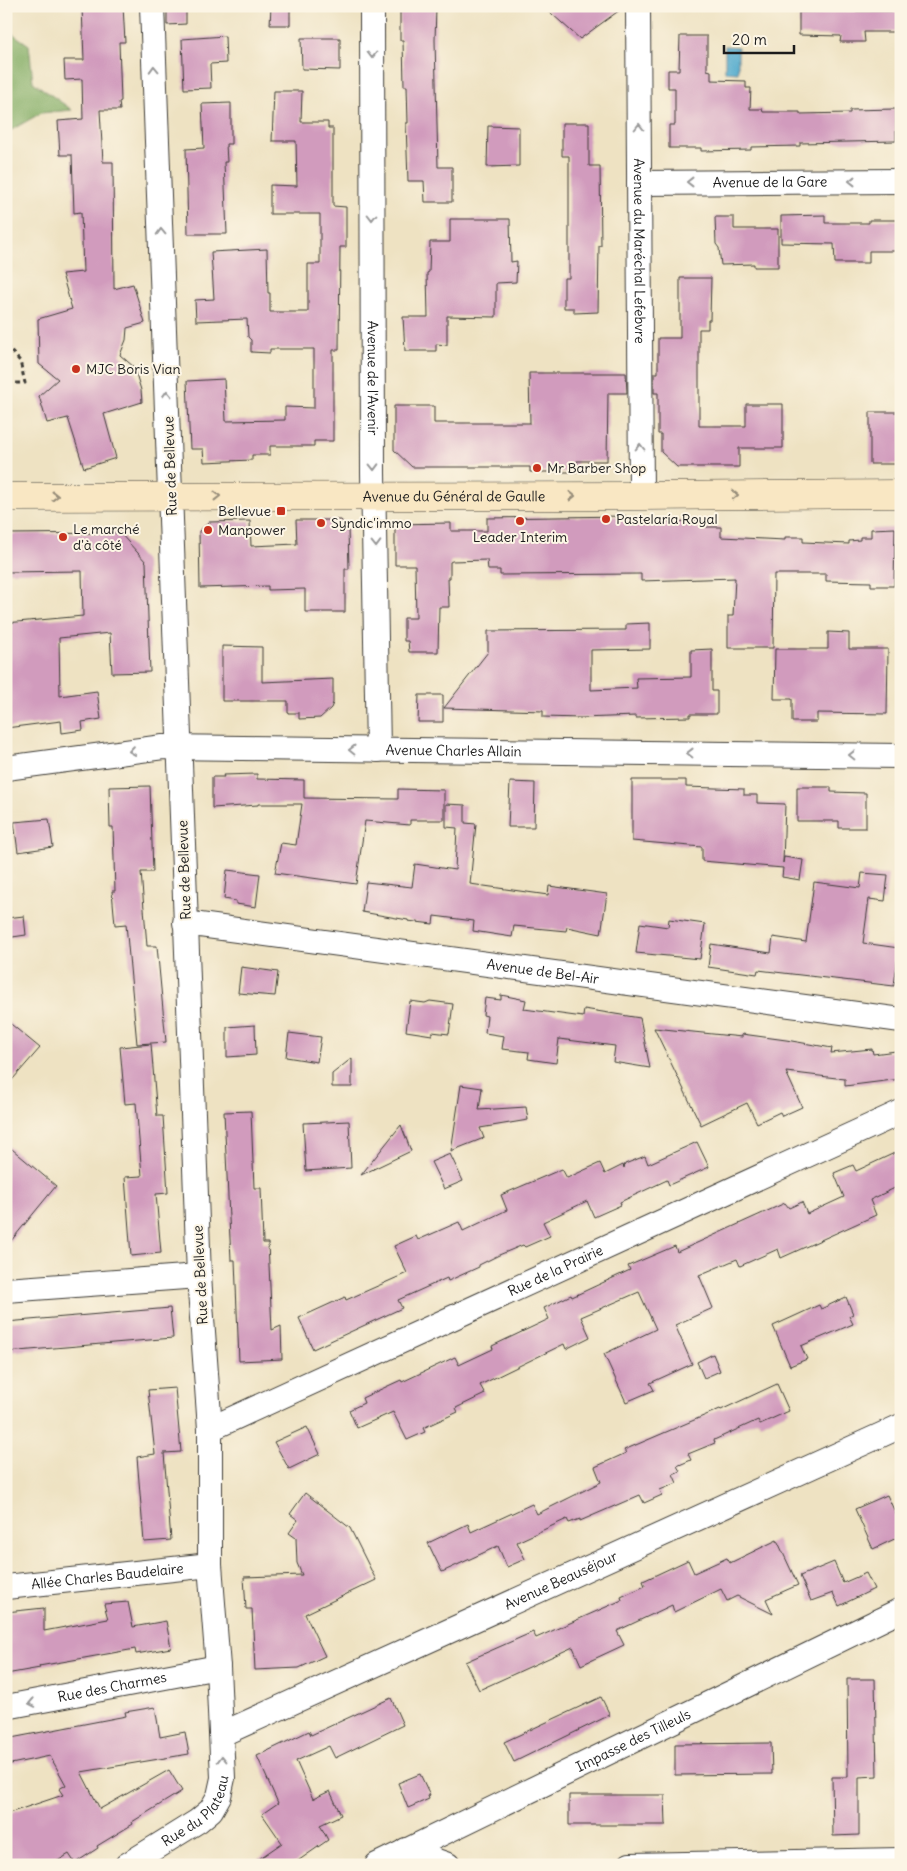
<svg xmlns="http://www.w3.org/2000/svg" width="907" height="1871" font-family="Delius,sans-serif">
<rect width="100%" height="100%" fill="#fcf5e5"/>
<filter id="ink" filterUnits="userSpaceOnUse"><feTurbulence type="fractalNoise" baseFrequency=".02" numOctaves="2"/><feDisplacementMap in="SourceGraphic" scale="10" xChannelSelector="R" yChannelSelector="G"/><feConvolveMatrix kernelMatrix="1 2 1 2 8 2 1 2 1" color-interpolation-filters="sRGB"/></filter>
<filter id="wash" filterUnits="userSpaceOnUse"><feTurbulence type="fractalNoise" baseFrequency=".0096" numOctaves="4" result="noise"/><feDisplacementMap in="SourceGraphic" scale="20" xChannelSelector="R" yChannelSelector="G"/><feGaussianBlur stdDeviation="1.12" result="paint"/><feColorMatrix in="noise" values="0 0 0 0 0 0 0 0 0 0 0 0 0 0 0 0 0 1.4 0 .05"/><feComposite in="paint" operator="in"/></filter>
<g filter="url(#wash)">
<rect width="100%" height="100%" fill="#eee2c2"/>
<path fill="#85ae66" stroke="#506541" d="M6,29L29,45L33,82L72,110L41,113L6,133Z"/>
<path fill="#51aace" stroke="#366375" d="M725,46L738,47V73L725,72Z"/>
<g id="blocks">
<path fill="#d19bbd" d="M86,6H123L125,42H119L121,101L119,102L120,110H100L103,162H113L114,289L133,284L145,323L127,328L126,340L120,355L134,367L141,390L142,402L104,414L116,458L84,468L68,418L47,423L39,396L58,379L39,364L38,319L72,309L62,274L83,272L81,212L74,213L72,155H60L58,121L83,119L82,79L65,80L64,60H84L82,7Z
M167,6H186V24L167,25Z
M271,6H290V25H270Z
M400,6H432V8H436L435,40L438,167H452V202H425L424,181H408L406,123H408L407,86H404L403,40H400Z
M543,6H624V7L580,39Z
M849,11H901V32H864L865,42H840L841,36L799,35V12Z
M225,36L226,63L210,64L211,88L184,89L182,39Z
M680,36H707V70L711,71V80L746,81V88H751L750,109H762L763,112H800V114L850,113V110L896,109V141L800,143V146L751,147V150L701,151V148H669V125H675V88H668V70H679Z
M301,38H340V70L302,69Z
M274,91H302L301,122H328V128H333V206L346,207V247H340L339,350H333V441H314V446H270V455H252V460L204,462L203,449H190L187,381L224,379L226,421L285,420V407L314,408V349H270V353L251,352V340L248,337L247,319L196,321L195,300L214,299L211,252L267,249L268,293H270V312H308V264H320V214H270V185L297,186L296,141H272Z
M231,103V144H226L227,162H224L227,234H188L186,149L204,148L202,104Z
M562,123H589V166H600L601,246H599L598,312L574,313V308H564V278H569V156H562Z
M488,126L519,127V166L487,167Z
M825,215V223H869V220H901V251H869V263H835L834,244L781,243V216Z
M715,217H734V229H778V267H754V264L721,265L719,248L716,244Z
M450,219H510L511,262L517,261L516,282L496,283V317L447,316V345L436,344V351H405L403,317H428L427,273L429,272L430,242H450Z
M680,278H711L710,320H708V329H699V426H746V404H783V448H739V467H677L661,452V434H658V393H654V373H658V338H680Z
M529,373H626L627,393H608L607,461H577V472H530V467H412L394,450V406H434V423H530Z
M870,412H901V464H870Z
M626,516V522L706,521V527H721V537L785,540V537H803V542L849,544V541L860,540V537H871V529L895,528L894,586H871V582L826,581V574H774L773,648H728V616H733L735,578L641,581V574L500,575V570H488L487,560L452,561L450,562V578H448L449,607H439L438,652H409L408,641H404V618H416L415,565H395V524L451,523V531H487V518Z
M296,520H341L348,527L349,569H345V612H305V589L268,590V586L200,588L199,531L209,522L250,521L251,546L297,544Z
M120,533L146,562L150,672L112,673L110,633L59,638L60,696L97,691L101,719L82,722L83,730L62,733L61,721L6,728V623L83,616L82,571L6,572V534Z
M650,623V649L591,650V690L637,688L636,678L691,677V650L712,649V691H717V714H690V717L636,718V716L581,718L543,717V711L444,708L488,652V631L626,630V624Z
M828,632L849,633V649H888L887,714L817,713V722H792V699H774L775,649H828Z
M222,646L262,647V682L333,679V703L331,708L320,718L299,719V713H288V701H222Z
M419,695H443V722H418Z
M257,774V779L304,780V798L398,799V789L444,790V820H410V825L365,821L356,884L275,873L281,843L296,845L302,804H258V805L212,808V777H224L223,775Z
M632,780H686V787L744,789V795H757V803L785,804L783,863L784,857L803,860L800,880L782,877L783,868L702,861V847L632,841Z
M510,782L535,783L534,827H508Z
M150,786L153,872H141L147,946H157L166,1042L137,1044L126,924L115,925L112,891H115L113,827H110L109,787Z
M797,787H831V792L866,793V828H839V821H797Z
M446,804L465,805V823L476,824L470,884L548,895L549,886L607,894L601,934L567,927L566,931L514,926L512,937L473,931L474,921L434,916L433,924L408,921V920L362,912L366,882L412,887L415,864L455,870L457,828L446,827Z
M49,819L53,847L18,852L14,822Z
M227,870L260,874L256,907L236,904V901L224,899Z
M862,873L888,875L885,901L869,899L863,943L899,948L894,986L758,970L757,974L708,967L711,944L771,953L773,937L806,942L814,882L860,888Z
M24,916L26,935L6,938V918Z
M669,919L705,924L700,959L636,953L640,923L668,927Z
M241,967L278,972L275,996L238,993Z
M501,995L526,1000L524,1009L583,1017L584,1009L640,1018L650,1068L613,1062L615,1046L559,1039L556,1063L528,1059L529,1052L502,1049L504,1036L485,1033L487,1016L483,1015L485,998L501,1000Z
M410,1001L425,1003L430,1001L453,1004L449,1034L432,1032V1035L406,1031Z
M6,1020L40,1048L6,1087Z
M255,1025L256,1055L227,1057V1027Z
M654,1028L742,1037V1034L786,1040L832,1048L831,1053L872,1049L873,1054L896,1051L897,1058L901,1057V1079L845,1086V1079L786,1072L802,1107L782,1116L780,1112L757,1123L747,1103L701,1125Z
M289,1033L321,1037L317,1062L286,1057Z
M151,1044L157,1116H163L168,1193L156,1194L161,1253L131,1256L125,1177L142,1176L136,1103L125,1104L120,1047Z
M352,1058V1087H332V1074Z
M461,1085L482,1088L479,1110L526,1107L528,1120L480,1128L484,1138L451,1151Z
M251,1111L254,1188H261L263,1243H268L272,1330L281,1326L282,1359L239,1361L235,1260H231L224,1112Z
M349,1121L351,1168L306,1171L303,1123Z
M401,1125L411,1151L361,1175Z
M697,1142L709,1167L669,1185L667,1180L620,1202L621,1205L594,1217L587,1201L543,1222L550,1236L525,1247L523,1245L499,1255L479,1265V1267L448,1281L447,1278L398,1300L402,1308L313,1349L299,1318L345,1297L346,1300L407,1273L394,1246L416,1236L418,1240L459,1222L463,1231L507,1210L501,1195L562,1169L567,1178L600,1163L605,1174L623,1165L624,1168L625,1164L645,1156L648,1164Z
M6,1144L56,1186L6,1247Z
M901,1150V1185L870,1200L876,1215L781,1258L778,1249L740,1266L737,1259L699,1275L713,1308L675,1325L692,1364L650,1383L654,1390L626,1402L604,1354L656,1329L639,1292L581,1317L590,1337L566,1349L564,1344L480,1385L485,1394L456,1408L458,1412L423,1428L425,1432L407,1440L393,1412L357,1428L349,1410L364,1403L362,1398L401,1380L402,1382L455,1357L459,1365L493,1349L492,1346L549,1319L544,1308L571,1295L572,1297L630,1270L628,1266L675,1246L677,1252L785,1203L789,1208L802,1202L807,1214L844,1197L834,1173L853,1165L856,1171Z
M450,1154L463,1181L444,1189L431,1162Z
M846,1297L853,1314L849,1316L853,1324L801,1346L807,1359L790,1366L773,1326L819,1305L821,1309Z
M170,1308L173,1338L6,1352V1322Z
M713,1354L720,1371L704,1378L697,1362Z
M777,1384L789,1411L760,1424L758,1420L714,1440L715,1443L688,1454L691,1460L677,1466L680,1471L673,1474L677,1483L660,1490L662,1495L644,1503L640,1495L580,1521V1519L569,1523L567,1519L517,1542L525,1559L507,1567L498,1546L442,1572L428,1543L468,1524L471,1532L532,1504L537,1514L601,1482L595,1467L626,1453L624,1450L720,1409L721,1410Z
M175,1388L181,1452L164,1453L171,1540L144,1542L137,1457L155,1454L148,1390Z
M307,1427L320,1454L289,1469L274,1442Z
M305,1493L350,1528L376,1580L305,1614L325,1656L299,1668L255,1670L252,1609H246L244,1577L302,1575L297,1563L296,1538L289,1533L298,1520L290,1514Z
M887,1495L901,1525V1536L873,1549L855,1509Z
M777,1540L798,1585L766,1599L773,1614L737,1596L727,1601L721,1589L674,1612L672,1605L617,1631L624,1645L581,1665L573,1647L479,1690L465,1662L533,1632L536,1638L622,1600L621,1597L645,1586L643,1581L688,1560L694,1573L727,1558L730,1563Z
M834,1562L843,1583L866,1573L874,1589L839,1606L833,1593L811,1601L800,1576Z
M128,1602L133,1627L166,1621L171,1648L136,1654L135,1649L39,1666L40,1668L6,1674V1612L44,1608V1631L108,1619L104,1604Z
M847,1679H875L877,1776L859,1777V1835L833,1836L832,1777H848Z
M601,1697L610,1715L514,1762L504,1742Z
M391,1698L403,1725L335,1758L329,1746L296,1761L313,1799L330,1791L341,1815L320,1825L328,1840L292,1865H250L282,1843L262,1814L278,1803L257,1756L309,1731L311,1735Z
M155,1707L160,1737L185,1732L189,1754L81,1772L100,1809L169,1770L182,1791L132,1822L133,1824L97,1846L98,1848L75,1863L69,1854L51,1865H6V1814L63,1795L59,1789L66,1785L50,1756L6,1765V1739L126,1716L125,1712Z
M771,1743L772,1774L675,1775V1744Z
M420,1774L430,1795L428,1796L429,1799L408,1808L398,1783Z
M569,1795H665L666,1825H569Z"/>
</g>
</g>
<g filter="url(#ink)">
<use href="#blocks" fill-opacity="0" stroke="#3c3a35" stroke-width="1"/>
<g fill="none" stroke-linecap="round" stroke-linejoin="round">
<defs>
<g id="street">
<path id="s1" d="M372,6L373,473L378,750"/>
<path id="s2" d="M638,6L641,496"/>
<path id="s3" d="M639,183L901,181"/>
<path id="s4" d="M6,768L163,747L901,756"/>
<path id="s5" d="M185,923L901,1020"/>
<path d="M6,1290L199,1276"/>
<path id="s6" d="M210,1429L901,1112"/>
<path id="s7" d="M6,1587L210,1565"/>
<path id="s8" d="M6,1707L218,1667"/>
<path id="s9" d="M222,1734L901,1426"/>
<path d="M406,1850L448,1865"/>
<path id="s10" d="M127,1865L198,1821L211,1810L219,1796L223,1778L218,1667L210,1565V1429L199,1276L152,6"/>
<path id="s11" d="M377,1865L901,1610"/>
<path d="M630,1865L901,1860"/>
</g>
<g id="secondary">
<path id="s12" d="M6,497L641,496L901,494"/>
</g>
</defs>
<use href="#street" stroke="#3c3a35" stroke-width="26"/>
<use href="#secondary" stroke="#3c3a35" stroke-width="29"/>
<path stroke="#3c3a35" stroke-width="3" stroke-dasharray="4 4" stroke-linecap="butt" d="M6,346L20,361L25,383H6"/>
<use href="#street" stroke="#fff" stroke-width="24"/>
<use href="#secondary" stroke="#f9e7c3" stroke-width="28"/>
</g>
<defs><path id="oneway-chevron" d="M-2-3.5L2.5 0L-2 3.5" fill="none" stroke-width="1.6" stroke-linecap="round" stroke-linejoin="round" transform="scale(1.25)"/></defs>
<g stroke="#999">
<use href="#oneway-chevron" transform="translate(372 55) rotate(90)"/>
<use href="#oneway-chevron" transform="translate(154 69) rotate(-92)"/>
<use href="#oneway-chevron" transform="translate(639 127) rotate(-90)"/>
<use href="#oneway-chevron" transform="translate(852 181) rotate(180)"/>
<use href="#oneway-chevron" transform="translate(690 182) rotate(180)"/>
<use href="#oneway-chevron" transform="translate(372 217) rotate(90)"/>
<use href="#oneway-chevron" transform="translate(161 232) rotate(-92)"/>
<use href="#oneway-chevron" transform="translate(167 394) rotate(-92)"/>
<use href="#oneway-chevron" transform="translate(640 447) rotate(-90)"/>
<use href="#oneway-chevron" transform="translate(374 467) rotate(89)"/>
<use href="#oneway-chevron" transform="translate(376 544) rotate(89)"/>
<use href="#oneway-chevron" transform="translate(352 750) rotate(-179)"/>
<use href="#oneway-chevron" transform="translate(132 751) rotate(172)"/>
<use href="#oneway-chevron" transform="translate(690 753) rotate(-179)"/>
<use href="#oneway-chevron" transform="translate(852 755) rotate(-179)"/>
<use href="#oneway-chevron" transform="translate(32 1703) rotate(169)"/>
<use href="#oneway-chevron" transform="translate(222 1759) rotate(-91)"/>
</g>
<g stroke="#968c78">
<use href="#oneway-chevron" transform="translate(735 495) rotate(-1)"/>
<use href="#oneway-chevron" transform="translate(55 496)"/>
<use href="#oneway-chevron" transform="translate(217 496)"/>
<use href="#oneway-chevron" transform="translate(572 496)"/>
</g>
</g>
<g fill="#c8321e" stroke="#fcf5e5" stroke-width="2">
<circle cx="76" cy="369" r="5"/>
<circle cx="537" cy="468" r="5"/>
<rect x="276" y="506" width="10" height="10" rx="2.5"/>
<circle cx="606" cy="519" r="5"/>
<circle cx="520" cy="521" r="5"/>
<circle cx="321" cy="523" r="5"/>
<circle cx="208" cy="530" r="5"/>
<circle cx="63" cy="537" r="5"/>
</g>
<g text-anchor="middle" stroke-width="4" stroke-linejoin="round" paint-order="stroke">
<g font-size="14" fill="#1c1c1c" stroke="#fcf5e5">
<text dy="5" stroke="none"><textPath href="#s3" startOffset="131">Avenue de la Gare</textPath></text>
<text dy="5" stroke="none"><textPath href="#s2" startOffset="245">Avenue du Maréchal Lefebvre</textPath></text>
<text dy="5" stroke="none"><textPath href="#s1" startOffset="372">Avenue de l'Avenir</textPath></text>
<text transform="translate(170 466) rotate(-92)" y="5">Rue de Bellevue</text>
<text dy="5" stroke="none"><textPath href="#s12" startOffset="448">Avenue du Général de Gaulle</textPath></text>
<text dy="5" stroke="none"><textPath href="#s4" startOffset="449">Avenue Charles Allain</textPath></text>
<text transform="translate(184 870) rotate(-92)" y="5">Rue de Bellevue</text>
<text dy="5" stroke="none"><textPath href="#s5" startOffset="361">Avenue de Bel-Air</textPath></text>
<text dy="5" stroke="none"><textPath href="#s6" startOffset="380">Rue de la Prairie</textPath></text>
<text transform="translate(200 1275) rotate(-93)" y="5">Rue de Bellevue</text>
<text dy="5" stroke="none"><textPath href="#s7" startOffset="102">Allée Charles Baudelaire</textPath></text>
<text dy="5" stroke="none"><textPath href="#s9" startOffset="372">Avenue Beauséjour</textPath></text>
<text dy="5" stroke="none"><textPath href="#s8" startOffset="108">Rue des Charmes</textPath></text>
<text dy="5" stroke="none"><textPath href="#s11" startOffset="285">Impasse des Tilleuls</textPath></text>
<text dy="5" stroke="none"><textPath href="#s10" startOffset="90">Rue du Plateau</textPath></text>
</g>
<g font-size="14" fill="#1c1c1c" stroke="#fcf5e5" text-anchor="start">
<text x="86" y="374">MJC Boris Vian</text>
<text x="547" y="473">Mr Barber Shop</text>
<text x="271" y="516" text-anchor="end">Bellevue</text>
<text x="616" y="524">Pastelaría Royal</text>
<text x="331" y="528">Syndic'immo</text>
<text x="73" y="534">Le marché<tspan x="73" dy="16">d'à côté</tspan></text>
<text x="218" y="535">Manpower</text>
<text x="520" y="542" text-anchor="middle">Leader Interim</text>
</g>
</g>
<rect width="907" height="1871" fill="none" stroke="#fcf5e5" stroke-width="25"/>
<path d="M724 45v8h70v-8" fill="none" stroke="#1c1c1c" stroke-width="2.5"/>
<text x="732" y="45" font-size="15" fill="#1c1c1c" stroke="#fcf5e5" stroke-width="4" paint-order="stroke">20 m</text>
</svg>
